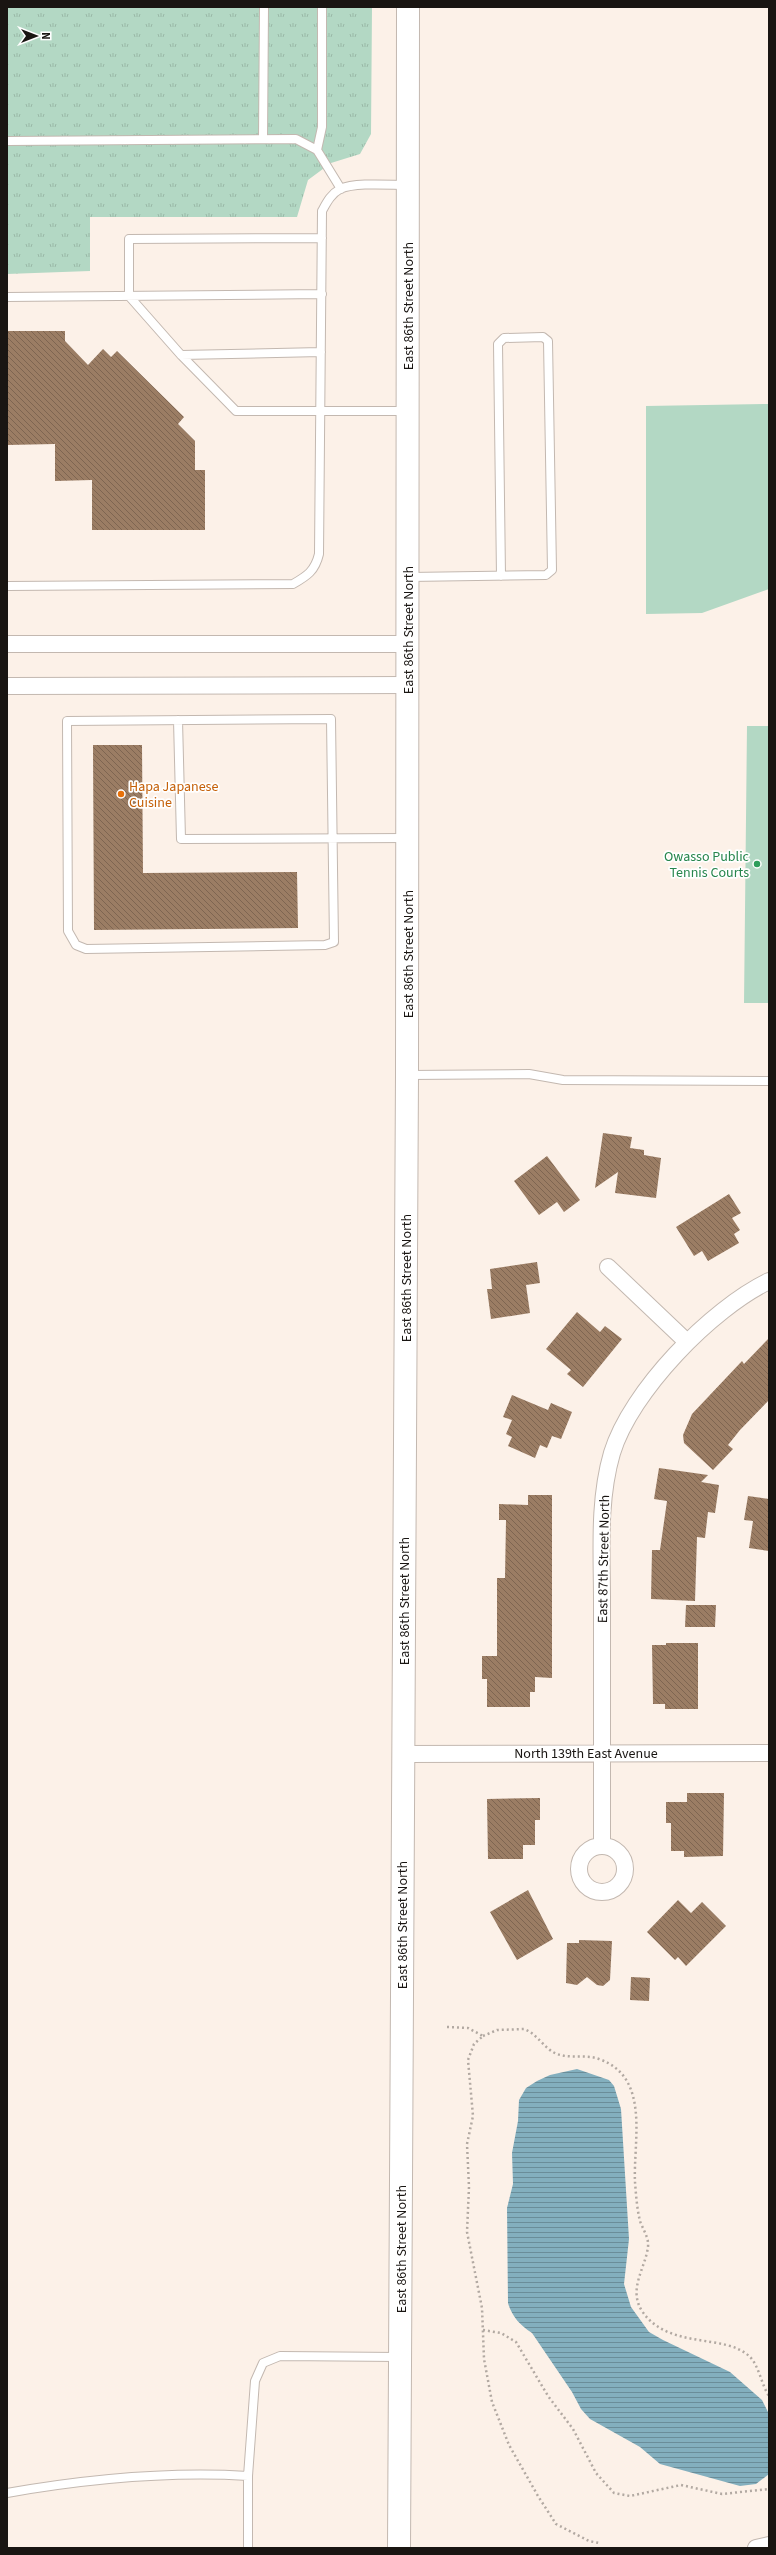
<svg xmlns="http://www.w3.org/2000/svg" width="776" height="2555" font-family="'Source Sans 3',sans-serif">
<defs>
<pattern id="grass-tufts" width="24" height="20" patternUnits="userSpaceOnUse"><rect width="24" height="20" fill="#b3d8c4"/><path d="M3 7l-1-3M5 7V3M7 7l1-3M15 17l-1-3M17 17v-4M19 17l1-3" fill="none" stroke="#99b8a7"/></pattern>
<pattern id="water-rules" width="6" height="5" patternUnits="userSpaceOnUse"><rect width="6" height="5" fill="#83afbe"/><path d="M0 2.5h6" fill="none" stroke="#6a8d99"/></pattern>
<pattern id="building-back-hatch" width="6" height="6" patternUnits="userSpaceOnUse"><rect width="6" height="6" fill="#9b7d64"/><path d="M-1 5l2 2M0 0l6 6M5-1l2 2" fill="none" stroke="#7e6551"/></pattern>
</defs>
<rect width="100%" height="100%" fill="#fcf1e8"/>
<path fill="url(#grass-tufts)" d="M7,7H372L371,134L360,154L331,163L308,180L297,217H90V271L7,274Z"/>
<path fill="#b3d8c4" d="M769,404V589L702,613L646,614V406Z
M747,726H769V1003H744Z"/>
<path fill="url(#water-rules)" d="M577,2069L609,2080L614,2086L621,2109L629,2239L624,2284L631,2307L649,2332L663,2340L730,2372L762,2400L769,2414V2474L756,2484L740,2486L660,2464L640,2447L590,2419L581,2409L572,2392L532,2333C521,2326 512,2317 508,2303L507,2208L513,2184L512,2153L518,2121L519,2100L526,2088L537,2081L550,2075Z"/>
<path fill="url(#building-back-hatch)" d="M7,331H65V341L88,365L103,349L111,357L117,351L184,417L178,424L195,441V470H205V530H92V480L55,481V444L7,445Z
M93,745H142L143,873L297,872L298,928L94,930Z
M603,1133L632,1137L630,1148L644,1150V1155L661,1158L656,1198L615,1193L618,1172L595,1188Z
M547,1156L580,1200L564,1212L557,1202L539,1215L514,1181Z
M729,1194L741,1213L732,1218L740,1230L734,1234L739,1243L708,1261L702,1251L694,1256L676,1227Z
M537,1262L540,1283L526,1285L530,1313L491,1319L487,1289H492L490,1269Z
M577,1312L600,1332L605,1326L622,1339L583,1387L567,1374L571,1370L546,1349Z
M769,1338V1400L740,1430L728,1445L733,1449L713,1470L684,1443L683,1435L692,1414L742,1361L744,1364Z
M512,1395L548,1410L551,1403L572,1412L561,1439L552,1436L547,1448L540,1445L535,1458L508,1446L512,1437L506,1434L512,1420L503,1417Z
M659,1468L708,1475L701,1482L719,1485L715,1513L708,1512L705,1538L697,1537L695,1601L651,1599L652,1550H660L667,1501L654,1499Z
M528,1495H552V1678L535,1677V1692H530V1707H487V1679H482V1656H497V1578H505L506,1520H499V1504L528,1505Z
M748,1496L769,1499V1551L749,1548L753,1521L744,1520Z
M686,1605H716L715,1627H685Z
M666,1643H698V1709H665V1704H653L652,1645H666Z
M687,1793H724L723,1856L684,1857V1851H671V1823H666V1802H687Z
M540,1798V1820H535V1845H523V1859H488L487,1799Z
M528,1890L553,1939L517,1960L490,1912Z
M678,1900L691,1913L702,1902L726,1926L686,1966L678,1957L675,1960L647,1932Z
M579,1940L612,1941L610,1980L603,1986L597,1985L587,1977L577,1985L566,1983L567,1943H579Z
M631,1977L650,1978L649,2001L630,2000Z"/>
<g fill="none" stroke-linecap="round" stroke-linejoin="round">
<defs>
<path id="lane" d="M263,139L264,7
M7,141L296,139L317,150L341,189
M317,150L322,127V7
M322,238L129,239V296L181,355L236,411H406
M7,297L322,294
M181,355L321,352
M409,577L546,575L552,570L548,341L543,337L504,338L498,344L501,576
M7,586L293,584C307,576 315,571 319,554L322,211C327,202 331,194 340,189C356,182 389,185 407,185
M331,719L334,942L325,945L86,949L76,945L68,931L67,721Z
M178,720L181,839L407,838
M408,1075L529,1074L563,1080L769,1081
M248,2476V2548
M7,2493C87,2479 167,2471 248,2476L255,2381L263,2363L280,2356L399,2357"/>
<path id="street" d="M7,644H408
M7,686L408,685
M608,1267L687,1342
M403,1754L769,1753
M602,1845C602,1764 602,1683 602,1601C602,1552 598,1501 612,1453C631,1391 711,1309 769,1281
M579 1869a23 23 0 1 1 46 0a23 23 0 1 1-46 0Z
M756,2548L769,2545"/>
<path id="secondary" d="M399,2548L407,1075L408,7"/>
</defs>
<use href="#lane" stroke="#c3b8b0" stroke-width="10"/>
<use href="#street" stroke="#c3b8b0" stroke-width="18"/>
<use href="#secondary" stroke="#c3b8b0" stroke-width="24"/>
<path stroke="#b2a9a2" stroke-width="2.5" stroke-dasharray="2 3" stroke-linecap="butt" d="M447,2027L468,2028L483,2036L474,2044L468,2060L473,2116L467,2144L469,2187L467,2232L482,2308L484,2359L492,2402L509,2445L538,2496L556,2524L589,2541L599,2543
M483,2036L497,2030L524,2029C538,2034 544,2049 557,2054C571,2059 586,2054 599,2059C651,2077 633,2141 635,2182C636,2195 637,2209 640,2221C643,2230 649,2237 648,2247C645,2269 628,2289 642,2311C668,2350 724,2333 749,2356C759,2365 761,2384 769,2396
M483,2330L501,2333L516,2342L548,2396L573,2429L596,2473L614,2493L630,2496L681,2485L722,2494L769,2489"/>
<use href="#lane" stroke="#fff" stroke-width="8"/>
<use href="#street" stroke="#fff" stroke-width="16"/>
<use href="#secondary" stroke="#fff" stroke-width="22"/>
</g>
<circle fill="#e8710a" stroke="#fff" stroke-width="1.5" cx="121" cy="794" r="4"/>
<circle fill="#2e9e5b" stroke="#fff" stroke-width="1.5" cx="757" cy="864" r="4"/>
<g text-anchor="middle" stroke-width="3.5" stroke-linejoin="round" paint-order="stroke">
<g font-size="14" fill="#191512" stroke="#fff">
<text transform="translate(408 306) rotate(-90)" y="5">East 86th Street North</text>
<text transform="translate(408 630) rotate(-90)" y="5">East 86th Street North</text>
<text transform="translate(408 954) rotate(-90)" y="5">East 86th Street North</text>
<text transform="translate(406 1278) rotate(-90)" y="5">East 86th Street North</text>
<text transform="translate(603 1559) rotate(-89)" y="5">East 87th Street North</text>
<text transform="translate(404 1601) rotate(-90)" y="5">East 86th Street North</text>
<text x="586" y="1758">North 139th East Avenue</text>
<text transform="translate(402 1925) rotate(-90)" y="5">East 86th Street North</text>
<text transform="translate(401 2249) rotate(-90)" y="5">East 86th Street North</text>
</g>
<g font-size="14" fill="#c56008" stroke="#fff" text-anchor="start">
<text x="129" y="791">Hapa Japanese<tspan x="129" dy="16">Cuisine</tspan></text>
</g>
<g font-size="14" fill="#27864d" stroke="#fff" text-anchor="end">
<text x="749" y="861">Owasso Public<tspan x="749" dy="16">Tennis Courts</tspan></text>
</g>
</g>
<rect width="776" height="2555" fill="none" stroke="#191512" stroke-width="16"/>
<g transform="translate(36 36) rotate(90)" stroke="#ffffff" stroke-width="3" paint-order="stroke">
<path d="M0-3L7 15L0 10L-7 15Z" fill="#191512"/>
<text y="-6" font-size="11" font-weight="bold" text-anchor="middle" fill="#191512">N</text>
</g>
</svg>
